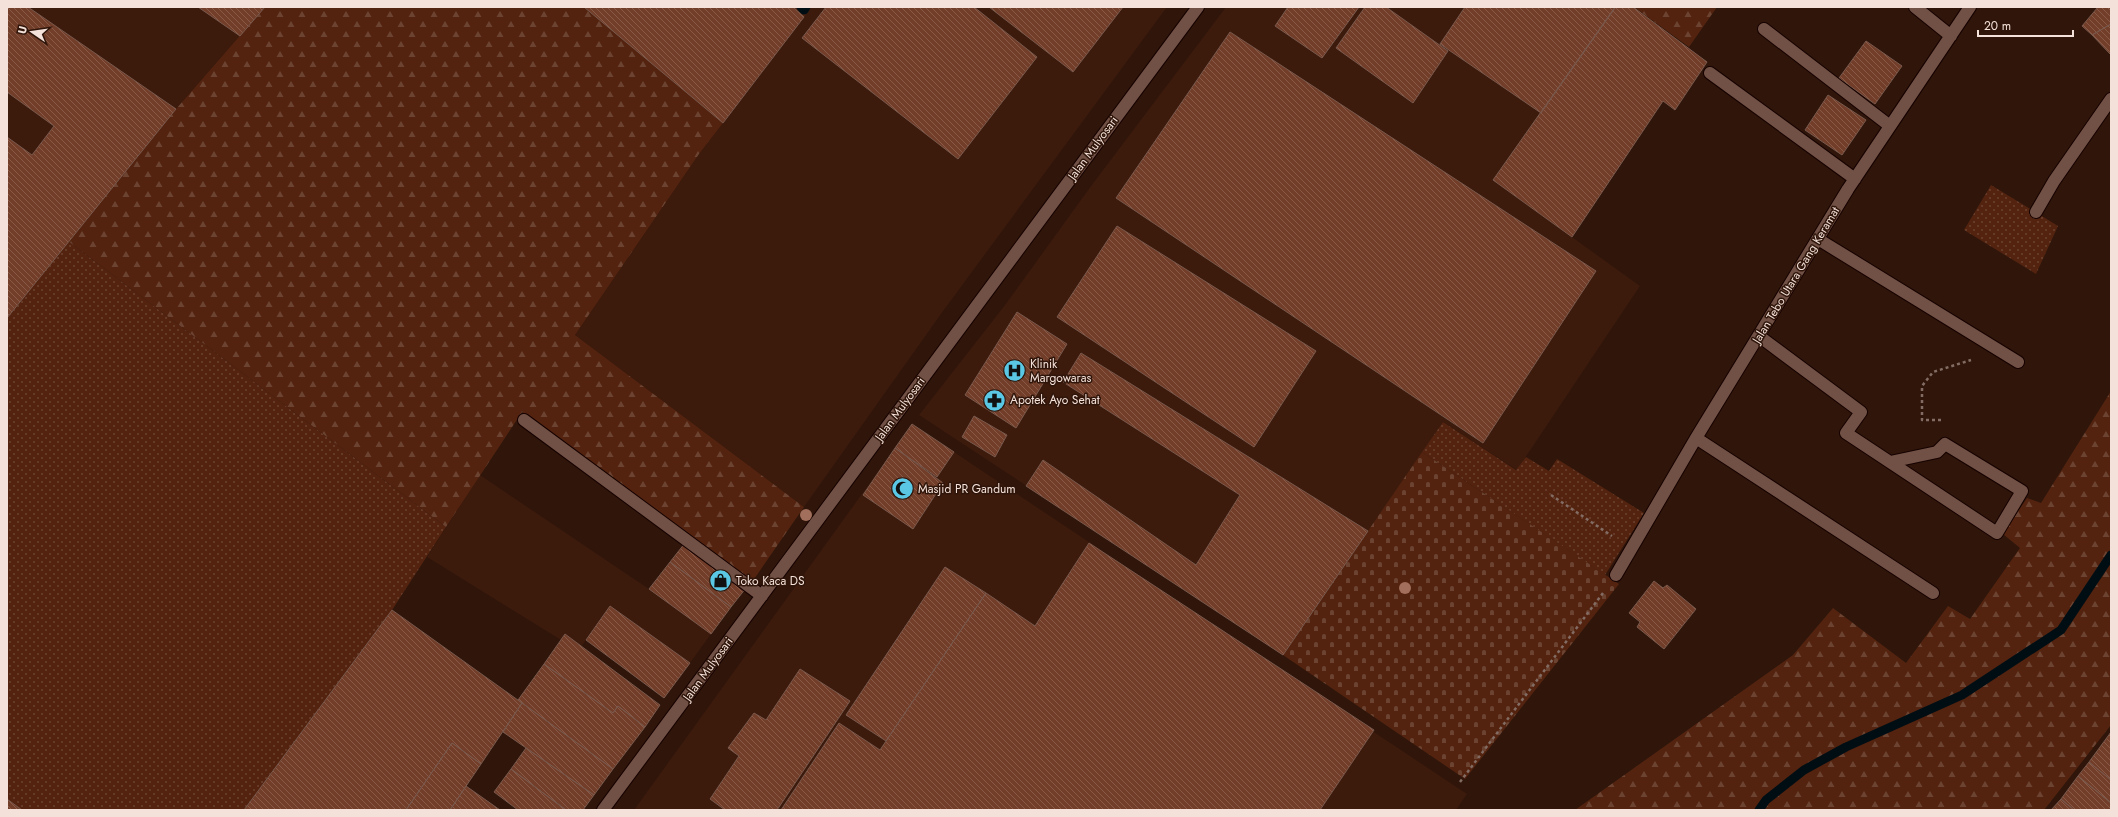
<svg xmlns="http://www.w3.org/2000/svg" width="2118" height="817" font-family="Jost,sans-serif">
<defs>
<pattern id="grass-dots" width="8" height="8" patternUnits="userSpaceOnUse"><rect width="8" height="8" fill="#53230f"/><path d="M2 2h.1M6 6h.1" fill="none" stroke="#6c4331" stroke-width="1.8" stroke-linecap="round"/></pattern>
<pattern id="forest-firs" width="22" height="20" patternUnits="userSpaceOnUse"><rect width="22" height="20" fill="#53230f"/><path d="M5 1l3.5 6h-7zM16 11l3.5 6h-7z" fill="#6c4331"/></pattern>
<pattern id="cemetery-stones" width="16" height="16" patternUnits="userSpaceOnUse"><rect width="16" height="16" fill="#53230f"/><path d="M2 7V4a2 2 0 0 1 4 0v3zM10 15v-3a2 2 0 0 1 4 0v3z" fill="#6c4331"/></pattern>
<pattern id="building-back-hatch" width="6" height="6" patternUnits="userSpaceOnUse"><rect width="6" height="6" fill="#733e29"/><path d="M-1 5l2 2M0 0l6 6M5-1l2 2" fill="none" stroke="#885a47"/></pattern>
</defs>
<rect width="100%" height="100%" fill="#2f150a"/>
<path fill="#3c1b0d" d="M7,7H265L176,109L7,318Z
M584,7H1167L941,314L804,507L575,335L699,154L723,123Z
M1226,7H1634L1707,62L1675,110L1663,101L1572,237L1640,286L1517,470L1443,422L1283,655L919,415L1005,305L1091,186Z
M895,448L937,477L954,452L1467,794L1456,810H634Z
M480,475L649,589L711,634L690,663L610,606L581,647L565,634L561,640L427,557Z"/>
<path fill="url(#grass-dots)" d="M1991,185L2058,226L2036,274L1964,230Z
M68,241L446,527L392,610L244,810H22L7,799V318Z
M1443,422L1516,470L1526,457L1549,471L1557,459L1644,513L1605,575L1422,452Z"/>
<path fill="url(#forest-firs)" d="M265,7H584L723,123L699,154L575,335L804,507L752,582L522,412L446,527L68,241L176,109Z
M1634,7H1717L1689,47Z
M2111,391V725L2044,810H1575L1793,655L1833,608L1906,663L1948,606L1970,619L2020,548L2003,534L2027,498L2041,503Z"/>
<path fill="url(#cemetery-stones)" d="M1422,452L1619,584L1465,779L1283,655Z"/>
<path fill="#53230f" d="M793,7H811L804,17Z"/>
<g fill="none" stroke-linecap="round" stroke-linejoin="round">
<path stroke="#000e14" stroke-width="9" d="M801,7L804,10L806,7
M1759,810L1766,800L1804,770L1846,747L1962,695L2061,630L2111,555"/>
</g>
<path fill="url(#building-back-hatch)" stroke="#79594d" d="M7,7H28L176,109L7,318V137L32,155L54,126L7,92Z
M198,7H265L240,36Z
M584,7H793L804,17L723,123Z
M826,7H974L1037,57L958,159L802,38Z
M989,7H1123L1073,72Z
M1288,7H1359L1322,58L1275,26Z
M1365,7H1386L1448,51L1413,103L1336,48Z
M1465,7H1613L1615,8L1541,113L1440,44Z
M1615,7H1633L1707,62L1675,110L1663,101L1572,237L1493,180Z
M2098,7H2111V24L2092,35L2082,26Z
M2111,24V55L2092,35Z
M1230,32L1596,271L1483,443L1116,198Z
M1866,41L1902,66L1875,104L1839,78Z
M1828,95L1866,120L1842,155L1805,130Z
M1117,226L1316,351L1254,447L1057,317Z
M1017,312L1067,344L1016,428L965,395Z
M1081,353L1368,531L1283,655L1026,486L1043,460L1196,565L1240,495L1063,382Z
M974,416L1007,435L995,457L962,437Z
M912,424L954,452L937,477L895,448Z
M895,448L943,483L913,529L863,495Z
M685,543L746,588L731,607L670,562Z
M1089,543L1374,730L1320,810H781L839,723L880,750L986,593L1035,626Z
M670,562L731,607L711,634L649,589Z
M945,567L986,593L886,741L846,715Z
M1654,581L1663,588L1667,585L1696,609L1664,649L1637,627L1640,622L1629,613Z
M610,606L690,663L664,698L586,640Z
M392,610L522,703L481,764L452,743L406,810H244Z
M565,634L660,705L645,727L618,706L613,713L544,664Z
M544,664L613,713L618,706L645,727L613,769L518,700Z
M800,669L850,701L777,810H725L710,799L739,756L728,748L754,713L766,720Z
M522,703L613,769L594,795L503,732Z
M2111,732V780L2089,762Z
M452,743L481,764L450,810H406Z
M526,748L594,795L583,810H566L511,769Z
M2089,762L2111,780V803L2078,776Z
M511,769L566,810H518L494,792Z
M2078,776L2111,803V810H2074L2061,799Z
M466,786L500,810H450Z
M7,799L22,810H7Z
M2061,799L2074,810H2051Z"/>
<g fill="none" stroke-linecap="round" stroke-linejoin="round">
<defs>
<path id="minor" d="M1915,7L1951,36
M1764,29L1890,126
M1710,73L1855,179
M2036,212L2054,181L2111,99
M1818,239L2018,362
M1759,336L1861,412L1846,433L1997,533L2022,491L1945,444L1937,452L1890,462
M524,420L762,596
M1696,438L1933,593
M1616,575L1696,438L1848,189L1970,7
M603,810L1198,7"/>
</defs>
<use href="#minor" stroke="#160200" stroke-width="14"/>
<path stroke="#836c63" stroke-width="2.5" stroke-dasharray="3 3" stroke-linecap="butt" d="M1941,420H1922V386L1933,372L1971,360
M1551,495L1612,536
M1460,782L1603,593"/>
<use href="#minor" stroke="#715145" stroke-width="12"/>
</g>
<g fill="#a16f5b">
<circle cx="806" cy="515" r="6"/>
<circle cx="1405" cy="588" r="6"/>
</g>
<defs>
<symbol id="hospital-disc" viewBox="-11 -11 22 22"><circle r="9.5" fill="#5ac8e5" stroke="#2f150a"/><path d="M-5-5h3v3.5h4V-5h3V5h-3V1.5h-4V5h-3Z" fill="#111"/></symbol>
<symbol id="pharmacy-disc" viewBox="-11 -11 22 22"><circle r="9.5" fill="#5ac8e5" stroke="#2f150a"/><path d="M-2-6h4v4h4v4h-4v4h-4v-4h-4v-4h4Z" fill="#111"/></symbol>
<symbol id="mosque-disc" viewBox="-11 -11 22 22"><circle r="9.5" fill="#5ac8e5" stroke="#2f150a"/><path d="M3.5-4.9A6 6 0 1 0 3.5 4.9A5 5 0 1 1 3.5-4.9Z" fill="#111"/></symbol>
<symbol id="shop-disc" viewBox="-11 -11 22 22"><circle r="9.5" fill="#5ac8e5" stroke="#2f150a"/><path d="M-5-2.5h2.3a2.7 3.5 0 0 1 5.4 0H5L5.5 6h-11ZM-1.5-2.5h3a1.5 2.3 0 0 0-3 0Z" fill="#111"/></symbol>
</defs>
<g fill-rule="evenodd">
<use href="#hospital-disc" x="1002" y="358" width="25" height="25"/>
<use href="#pharmacy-disc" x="982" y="388" width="25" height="25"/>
<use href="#mosque-disc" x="890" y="476" width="25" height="25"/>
<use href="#shop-disc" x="708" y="568" width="25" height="25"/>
</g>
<g text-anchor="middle" stroke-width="3" stroke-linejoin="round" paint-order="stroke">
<g font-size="12" fill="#f4e1d9" stroke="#2f150a">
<text transform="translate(1093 148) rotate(-54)" y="4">Jalan Mulyosari</text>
<text transform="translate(1796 275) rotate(-59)" y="4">Jalan Tebo Utara Gang Keramat</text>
<text transform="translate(900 409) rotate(-54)" y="4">Jalan Mulyosari</text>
<text transform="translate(708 669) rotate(-54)" y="4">Jalan Mulyosari</text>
</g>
<g font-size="12" fill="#f4e1d9" stroke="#2f150a" text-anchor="start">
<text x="1030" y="368">Klinik<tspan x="1030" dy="14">Margowaras</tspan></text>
<text x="1010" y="404">Apotek Ayo Sehat</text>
<text x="918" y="493">Masjid PR Gandum</text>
<text x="736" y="585">Toko Kaca DS</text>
</g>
</g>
<rect width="2118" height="817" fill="none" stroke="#f4e1d9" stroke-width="16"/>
<g transform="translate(32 32) rotate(283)" stroke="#2f150a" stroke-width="3" paint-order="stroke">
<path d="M0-3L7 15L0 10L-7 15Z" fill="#f4e1d9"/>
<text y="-6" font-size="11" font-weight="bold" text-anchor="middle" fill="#f4e1d9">U</text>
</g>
<path d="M1978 30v6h95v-6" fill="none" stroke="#f4e1d9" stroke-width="2"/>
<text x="1984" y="30" font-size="12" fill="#f4e1d9" stroke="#2f150a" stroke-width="3" paint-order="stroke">20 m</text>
</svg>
